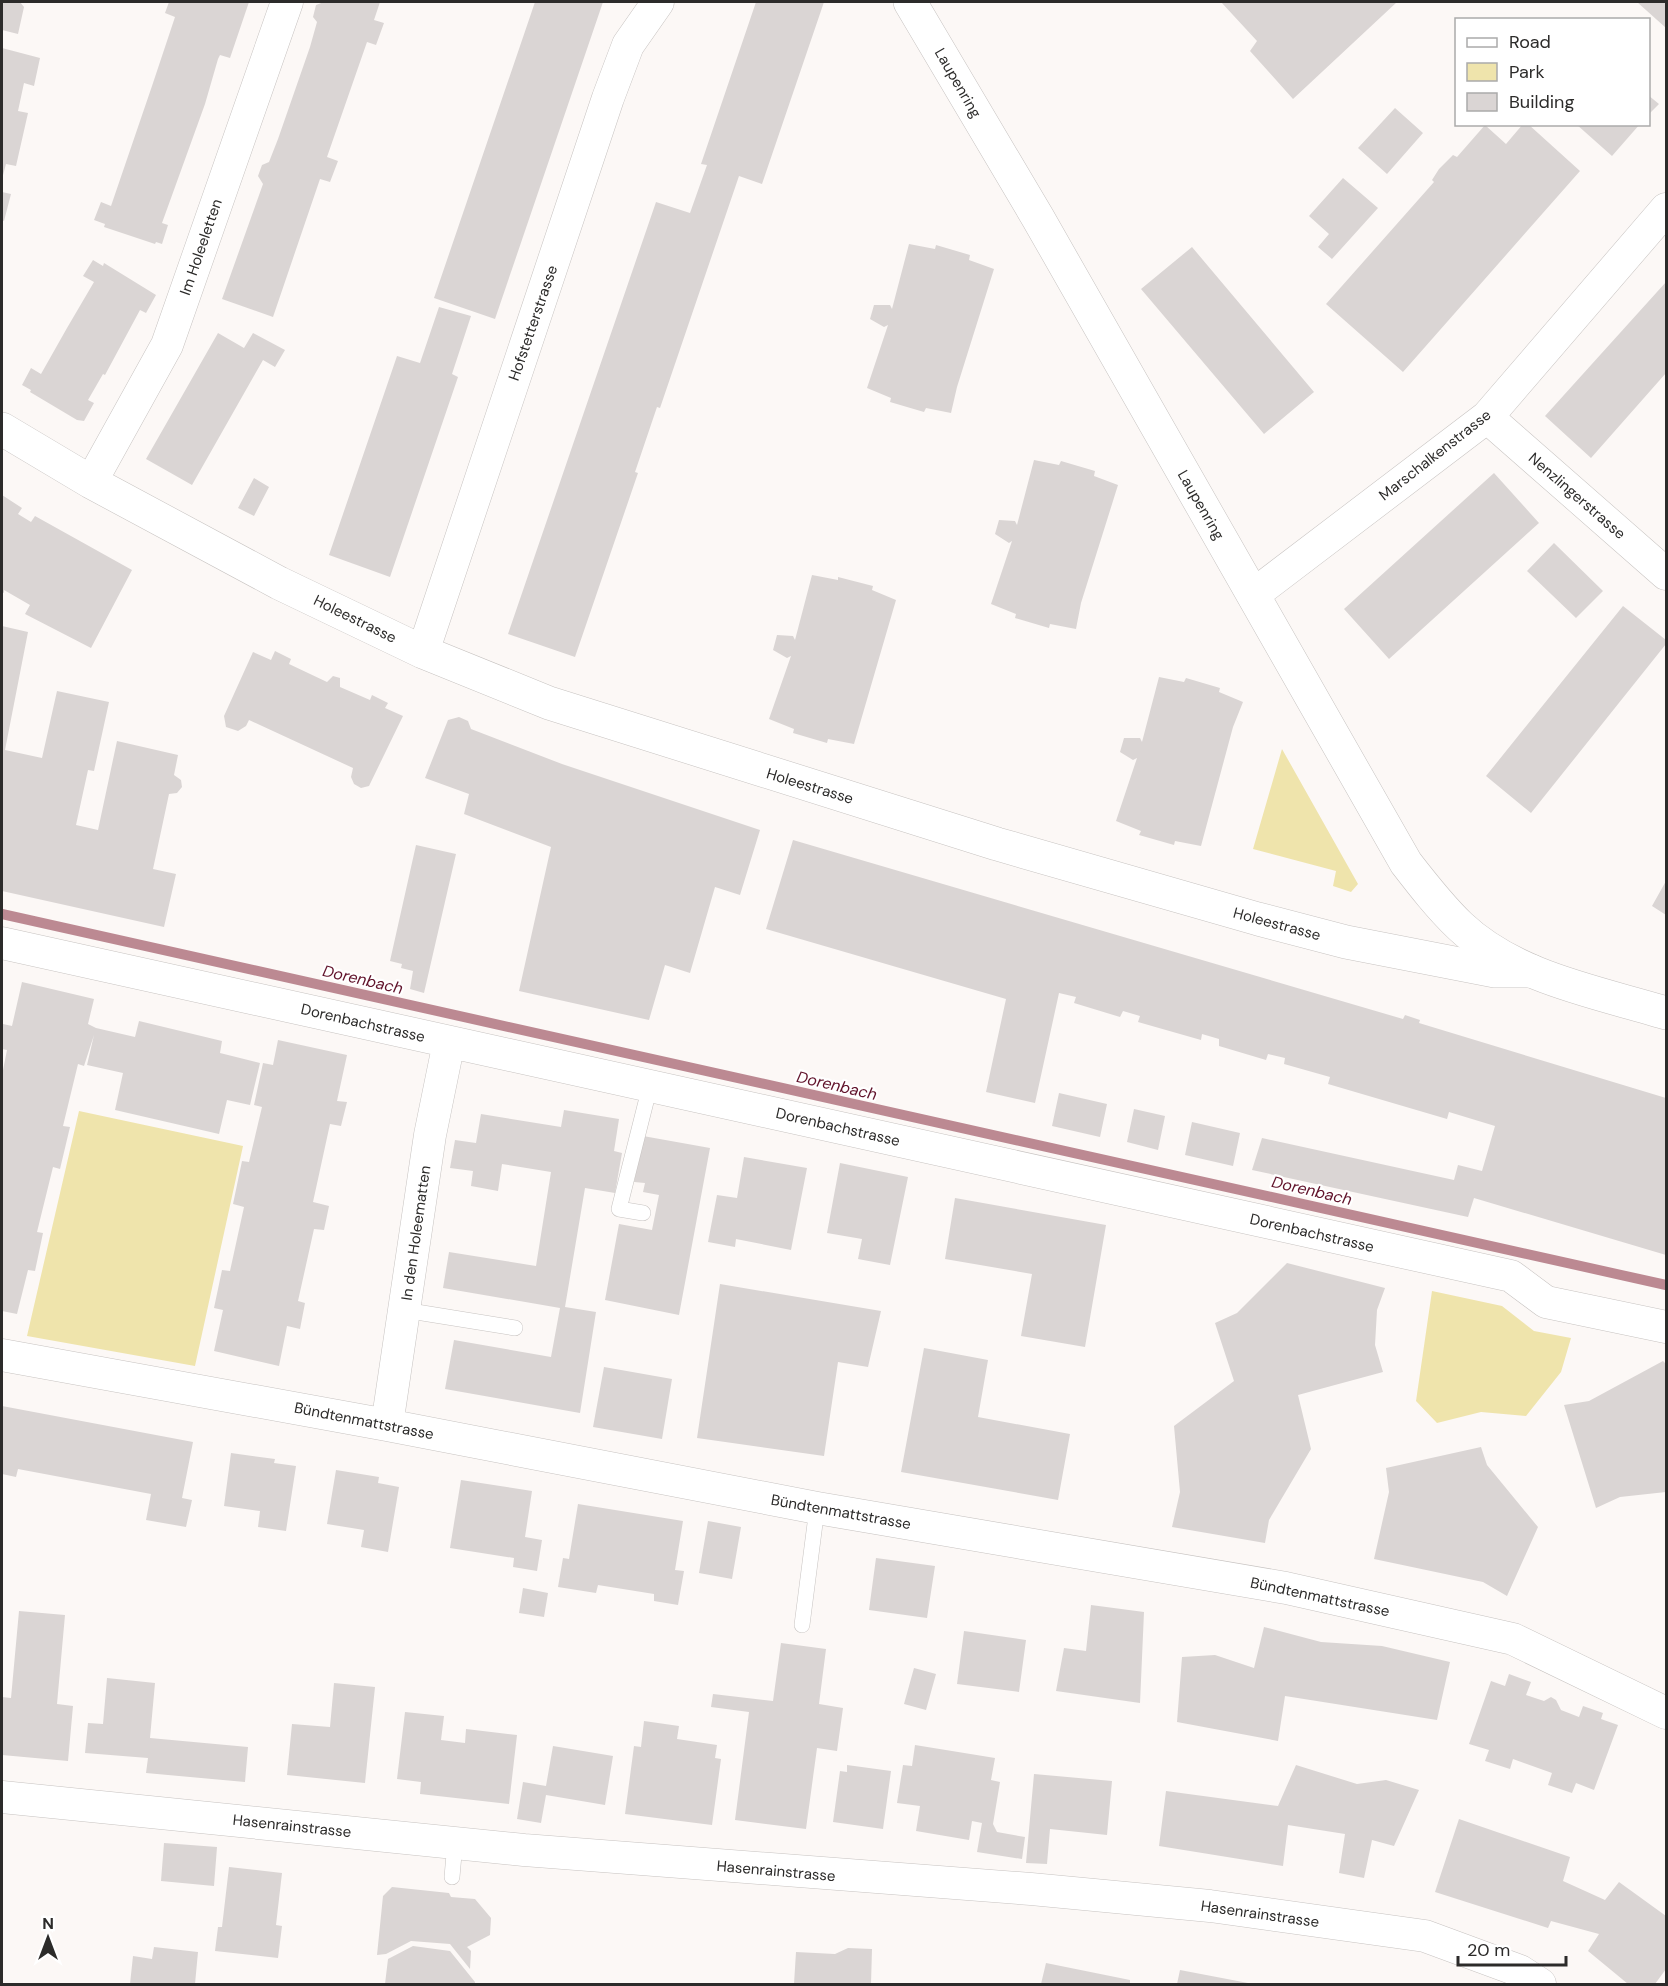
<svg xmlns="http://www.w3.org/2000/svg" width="1668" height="1986" font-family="'DM Sans',sans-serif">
<rect width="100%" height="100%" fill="#fcf8f6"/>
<path fill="#efe4ac" d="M1282,749L1358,884L1351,892L1333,886L1336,871L1253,849Z
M79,1111L243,1146L195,1366L27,1336Z
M1432,1291L1502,1306L1534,1331L1571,1338L1561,1372L1526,1416L1481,1412L1437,1423L1416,1401Z"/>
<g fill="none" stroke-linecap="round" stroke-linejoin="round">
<path stroke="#bc8992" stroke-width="10" d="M2,914L1666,1285"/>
</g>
<path fill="#dad5d4" d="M2,2H20L24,7L18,34L2,30Z
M169,2H249L230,58L220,55L218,59L205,104L162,223L168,225L162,244L156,242L155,244L104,227L105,224L94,220L101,202L111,206L152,86L175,17L165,13Z
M324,2H380L374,20L384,23L376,45L367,42L327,157L338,161L330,182L320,179L273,317L222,299L263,184L258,176L262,165L269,162L278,139L310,47L317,22L313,17L316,5Z
M535,2H603L495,319L434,298Z
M756,2H824L762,184L739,176L660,408L657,407L635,472L638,473L575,657L508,634L656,202L690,213L707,165L701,164Z
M1221,2H1397L1293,99L1250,51L1257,41Z
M1637,2H1666V28Z
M2,48L40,58L34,86L24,83L18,111L28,113L16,166L6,164L2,179Z
M1648,95L1659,104L1648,115Z
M1395,108L1423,133L1387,174L1358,148Z
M1523,124H1528L1580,171L1403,372L1326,304L1434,182L1432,180L1439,169L1453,155L1457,157L1485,125L1506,144Z
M1576,124H1640L1612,156Z
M1343,178L1378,208L1332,259L1318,247L1329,234L1309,216Z
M2,192L11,194L4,221L2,220Z
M909,244L935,249L936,245L970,255L969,260L994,269L957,387L951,413L926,408L924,412L890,402L891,398L867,388L888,325L884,327L870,319L874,305H890L892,309Z
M1192,247L1314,392L1264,434L1141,289Z
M93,260L103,266L104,263L156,295L146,313L140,310L105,375L103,374L88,400L94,403L84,421L77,420L30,392L31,390L22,385L31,368L41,374L67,328L94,282L83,276Z
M1666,282V373L1591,458L1545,416Z
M439,307L471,316L452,374L458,377L390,577L329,555L397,356L420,363Z
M218,333L244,348L253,333L285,350L275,367L263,360L192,485L146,459Z
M1034,460L1059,465L1061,461L1095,471L1094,476L1118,485L1081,603L1076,629L1050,624L1049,628L1015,618L1016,614L991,604L1012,541L1009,543L995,534L999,520L1015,521L1017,525Z
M1494,473L1539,523L1389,659L1344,609Z
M254,478L269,487L254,516L238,508Z
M2,495L22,508L18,514L31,522L35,516L132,570L91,648L25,614L30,605L4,590V593L2,592Z
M1554,543L1603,591L1576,618L1527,571Z
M812,575L838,580V577L873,586L872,590L896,600L854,744L828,739L827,743L793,733L794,729L769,719L791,656L787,658L773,650L777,635L793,636L795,640Z
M1623,606L1666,640V644L1531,813L1486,776Z
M2,626L28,632L5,750L42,758L57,691L109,702L94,771L88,770L76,825L98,830L117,741L178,755L174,775L181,780L182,787L177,793L169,794L153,869L176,874L164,927L2,891Z
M275,651L291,659L289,664L327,682L333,676L340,678V687L370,700L372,695L388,703L385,708L403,716L369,786L361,788L354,784L351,777L353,768L249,720L246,726L238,731L226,727L224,716L253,652L271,660Z
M1159,677L1184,682L1186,678L1220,688L1219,692L1243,702L1233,727L1201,846L1175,841L1174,845L1139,835L1141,831L1116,821L1137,758L1133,760L1120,752L1124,738H1140L1142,742Z
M459,717L468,721L471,729L562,764L760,830L740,895L715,887L690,973L665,965L649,1020L519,991L551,847L464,814L469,794L425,778L448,720Z
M793,840L1403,1019L1405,1015L1420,1020L1419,1023L1666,1098V1255L1474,1198L1468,1217L1252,1170L1262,1138L1454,1180L1458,1165L1482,1171L1495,1126L1449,1112L1447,1119L1328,1084L1330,1077L1284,1064L1285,1058L1268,1054L1266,1060L1219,1046V1039L1202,1034L1201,1040L1138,1022L1140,1016L1123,1011L1120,1017L1074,1003L1076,997L1059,993L1035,1103L986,1092L1006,999L766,929Z
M416,845L456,854L424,993L410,989L413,971L401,968L402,964L390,961Z
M1666,881V915L1652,906Z
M22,982L94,999L88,1024L96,1028L135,1037L139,1021L222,1041L220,1053L260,1063L250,1105L227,1100L219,1134L115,1110L123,1073L87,1065L94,1035L84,1066L78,1064L63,1126L70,1127L60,1169L53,1167L37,1232L43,1233L35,1271L28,1270L17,1314L2,1311V1075L7,1050L2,1049V1030L3,1024L12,1026Z
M278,1040L347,1055L337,1101L347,1102L341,1126L330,1124L313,1202L329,1206L324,1230L314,1229L298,1301L305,1303L300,1329L287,1326L279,1366L214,1351L223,1310L214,1308L222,1270L230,1271L244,1207L233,1204L242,1161L249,1162L262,1107L254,1105L263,1063L273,1065Z
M1059,1093L1107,1104L1100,1137L1052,1126Z
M1134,1109L1165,1116L1158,1150L1127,1142Z
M564,1110L619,1119L614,1151L622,1153L615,1193L585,1188L565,1307L596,1312L580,1413L445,1389L454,1340L551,1357L560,1308L443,1288L449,1252L536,1266L551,1172L502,1164L498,1191L471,1186L473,1171L450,1168L455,1140L476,1143L481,1114L561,1127Z
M1192,1122L1240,1133L1233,1166L1185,1155Z
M643,1136L710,1148L679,1315L605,1300L619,1224L652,1230L659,1195L643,1192L645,1183L634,1182Z
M744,1157L807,1168L791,1250L736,1239L735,1247L708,1242L717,1195L737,1198Z
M840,1163L908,1177L890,1265L858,1259L862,1239L827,1233Z
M955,1198L1106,1225L1085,1347L1021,1336L1032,1274L945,1259Z
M1287,1263L1385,1288L1377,1310L1375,1345L1383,1372L1298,1395L1311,1449L1269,1520L1265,1543L1172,1527L1180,1492L1174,1426L1234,1381L1215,1323L1237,1313Z
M720,1284L881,1311L868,1367L838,1362L824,1456L697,1438Z
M924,1348L988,1360L978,1417L1070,1434L1058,1500L901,1472Z
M1663,1361L1666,1364V1492L1620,1497L1596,1508L1564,1405L1589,1401Z
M604,1367L672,1379L662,1439L593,1427Z
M2,1406L193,1442L182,1498L192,1500L186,1527L146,1520L151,1494L18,1469L16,1477L2,1474Z
M1481,1447L1487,1465L1538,1527L1507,1596L1483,1582L1374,1559L1389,1492L1386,1468Z
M231,1453L275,1459L274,1463L296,1466L286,1531L258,1527L260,1511L224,1506Z
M336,1470L379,1477L378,1483L399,1487L388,1552L361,1547L364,1530L327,1524Z
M461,1480L532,1491L525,1537L542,1540L537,1571L513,1567L514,1558L450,1548Z
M578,1504L683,1521L675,1570L684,1571L678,1605L654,1601V1594L598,1585L596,1593L558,1587L563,1558L569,1559Z
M708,1521L741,1527L732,1579L699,1573Z
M876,1558L935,1566L927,1618L869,1610Z
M523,1588L548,1593L544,1617L519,1613Z
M1091,1605L1144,1612L1140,1703L1056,1691L1064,1648L1086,1651Z
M19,1611L65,1615L57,1704L73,1706L68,1761L2,1755V1697L11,1698Z
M1264,1627L1321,1642L1382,1646L1450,1662L1437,1720L1285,1696L1278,1741L1177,1722L1182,1657L1215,1655L1254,1668Z
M964,1631L1026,1640L1019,1692L957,1684Z
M781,1643L826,1649L819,1704L843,1708L837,1751L817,1748L806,1829L735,1820L749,1712L711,1707L713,1694L773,1701Z
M914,1668L936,1674L926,1710L904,1704Z
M1509,1674L1531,1682L1526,1695L1544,1701L1551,1697L1556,1700L1561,1710L1579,1717L1583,1706L1603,1713L1601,1719L1618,1725L1594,1790L1576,1783L1572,1793L1548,1785L1552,1773L1513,1759L1510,1769L1485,1761L1489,1750L1469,1744L1491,1681L1505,1686Z
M107,1678L155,1683L150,1738L248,1747L245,1782L146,1773L148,1758L85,1753L88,1723L103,1724Z
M334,1683L375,1687L365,1783L287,1775L292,1724L330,1727Z
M405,1712L444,1716L441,1740L465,1743L466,1729L517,1735L509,1804L420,1794L421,1782L397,1779Z
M644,1721L679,1726L677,1739L717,1745L715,1758L721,1759L712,1825L625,1814L634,1746L641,1747Z
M915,1745L995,1758L991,1780L1000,1782L993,1824L997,1832L1025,1837L1022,1859L977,1852L982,1823L972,1821L969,1840L916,1831L920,1806L897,1803L903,1765L912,1766Z
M553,1746L613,1756L605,1805L546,1795L541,1823L517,1819L523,1782L546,1786Z
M847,1765L891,1771L883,1829L833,1822L840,1771L847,1772Z
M1296,1765L1357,1784L1386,1780L1419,1790L1394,1846L1372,1840L1364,1878L1339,1873L1345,1834L1288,1825L1283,1866L1159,1846L1166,1791L1278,1806Z
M1034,1774L1112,1781L1107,1835L1050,1829L1047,1864L1026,1863Z
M1459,1819L1570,1857L1563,1881L1605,1900L1619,1882L1666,1916V1969L1655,1984H1628L1588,1951L1599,1934L1551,1921L1548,1928L1435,1892Z
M164,1843L217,1847L214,1886L161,1881Z
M229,1867L282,1873L276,1925L282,1926L278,1958L215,1951L218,1927H222Z
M392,1887L449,1893L451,1897L475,1899L491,1918L490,1935L467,1947L471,1951L470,1969L450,1944L411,1941L386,1954L377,1955L383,1896Z
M413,1946L450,1951L475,1982V1984H385L388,1959Z
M154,1947L198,1952L195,1984H130L133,1956L152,1959Z
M848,1948L872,1949L871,1984H794L796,1952L835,1954Z
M1046,1963L1130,1980V1984H1041Z
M1180,1970L1248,1983V1984H1177Z"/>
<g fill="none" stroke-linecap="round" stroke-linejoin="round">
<defs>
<path id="lane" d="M643,1213L619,1209L650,1086
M404,1310L515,1328
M802,1625L817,1508
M452,1877L455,1843"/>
<path id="street" d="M1487,417L1666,574
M91,482L167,345L287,2
M1253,595L1487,417L1666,209
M423,652L608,98L628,45L658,2
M2,943L1511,1276L1546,1302L1666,1327
M2,1355L387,1425L817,1508L1286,1588L1513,1639L1666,1713
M387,1425L430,1135L449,1042
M2,1797L524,1850L1031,1889L1210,1906L1425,1936L1520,1971L1540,1984"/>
<path id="secondary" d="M2,429L91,482L279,583L423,652L549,703L997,844L1258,919L1346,942L1495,971H1531"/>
<path id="primary" d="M910,2L1038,218L1406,863C1423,885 1440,907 1460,926C1515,978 1597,992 1666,1013"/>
</defs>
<use href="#lane" stroke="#c7c3c1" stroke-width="16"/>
<use href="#street" stroke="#c7c3c1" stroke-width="33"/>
<use href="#secondary" stroke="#c7c3c1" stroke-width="34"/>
<use href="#primary" stroke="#c7c3c1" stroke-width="34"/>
<use href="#lane" stroke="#fff" stroke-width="15"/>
<use href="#street" stroke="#fff" stroke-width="32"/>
<use href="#secondary" stroke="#fff" stroke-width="33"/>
<use href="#primary" stroke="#fff" stroke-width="33"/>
</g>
<g text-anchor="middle" stroke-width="4.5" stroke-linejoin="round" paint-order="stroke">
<g font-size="15" fill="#2c2b2a" stroke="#fff">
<text transform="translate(958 83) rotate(60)" y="5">Laupenring</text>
<text transform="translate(201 247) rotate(-71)" y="5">Im Holeeletten</text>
<text transform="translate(533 323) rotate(-71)" y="5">Hofstetterstrasse</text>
<text transform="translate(1435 455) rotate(-38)" y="5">Marschalkenstrasse</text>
<text transform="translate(1577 496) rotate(41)" y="5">Nenzlingerstrasse</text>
<text transform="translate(1201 505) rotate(60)" y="5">Laupenring</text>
<text transform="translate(355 619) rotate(26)" y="5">Holeestrasse</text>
<text transform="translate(810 786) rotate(17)" y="5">Holeestrasse</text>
<text transform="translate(1277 924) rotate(15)" y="5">Holeestrasse</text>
<text transform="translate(363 1023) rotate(13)" y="5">Dorenbachstrasse</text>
<text transform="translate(838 1127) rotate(13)" y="5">Dorenbachstrasse</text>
<text transform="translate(416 1233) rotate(-82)" y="5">In den Holeematten</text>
<text transform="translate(1312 1233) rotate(13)" y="5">Dorenbachstrasse</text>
<text transform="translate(364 1421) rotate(11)" y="5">Bündtenmattstrasse</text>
<text transform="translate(841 1512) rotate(10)" y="5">Bündtenmattstrasse</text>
<text transform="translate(1320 1597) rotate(12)" y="5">Bündtenmattstrasse</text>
<text transform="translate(292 1826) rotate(6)" y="5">Hasenrainstrasse</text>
<text transform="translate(776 1871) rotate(5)" y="5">Hasenrainstrasse</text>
<text transform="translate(1260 1914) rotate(8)" y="5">Hasenrainstrasse</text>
</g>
<g font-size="16" font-style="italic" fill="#61132b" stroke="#fff">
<text transform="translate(363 979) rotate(13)" y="6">Dorenbach</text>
<text transform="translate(837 1085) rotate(13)" y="6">Dorenbach</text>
<text transform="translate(1312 1190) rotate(13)" y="6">Dorenbach</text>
</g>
</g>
<rect width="1668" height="1986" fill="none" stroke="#2c2b2a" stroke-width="6"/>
<rect x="1455" y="18" width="195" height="108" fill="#ffffff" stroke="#abaaaa" stroke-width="1.5"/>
<rect x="1467" y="38" width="30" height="9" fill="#ffffff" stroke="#abaaaa" stroke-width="1.5"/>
<text x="1509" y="48" font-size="18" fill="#2c2b2a">Road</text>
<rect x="1467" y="63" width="30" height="18" fill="#efe4ac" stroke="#abaaaa" stroke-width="1.5"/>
<text x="1509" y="78" font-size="18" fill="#2c2b2a">Park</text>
<rect x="1467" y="93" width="30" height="18" fill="#dad5d4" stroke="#abaaaa" stroke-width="1.5"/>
<text x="1509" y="108" font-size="18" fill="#2c2b2a">Building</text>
<g transform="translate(48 1938)" stroke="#ffffff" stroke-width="4.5" paint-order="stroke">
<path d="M0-4.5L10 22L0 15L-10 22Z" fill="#2c2b2a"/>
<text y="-9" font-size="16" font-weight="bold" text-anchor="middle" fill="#2c2b2a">N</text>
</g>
<path d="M1458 1956v9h108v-9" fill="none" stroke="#2c2b2a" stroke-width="3"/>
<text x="1467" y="1956" font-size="18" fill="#2c2b2a" stroke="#ffffff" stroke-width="4.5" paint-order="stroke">20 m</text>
</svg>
